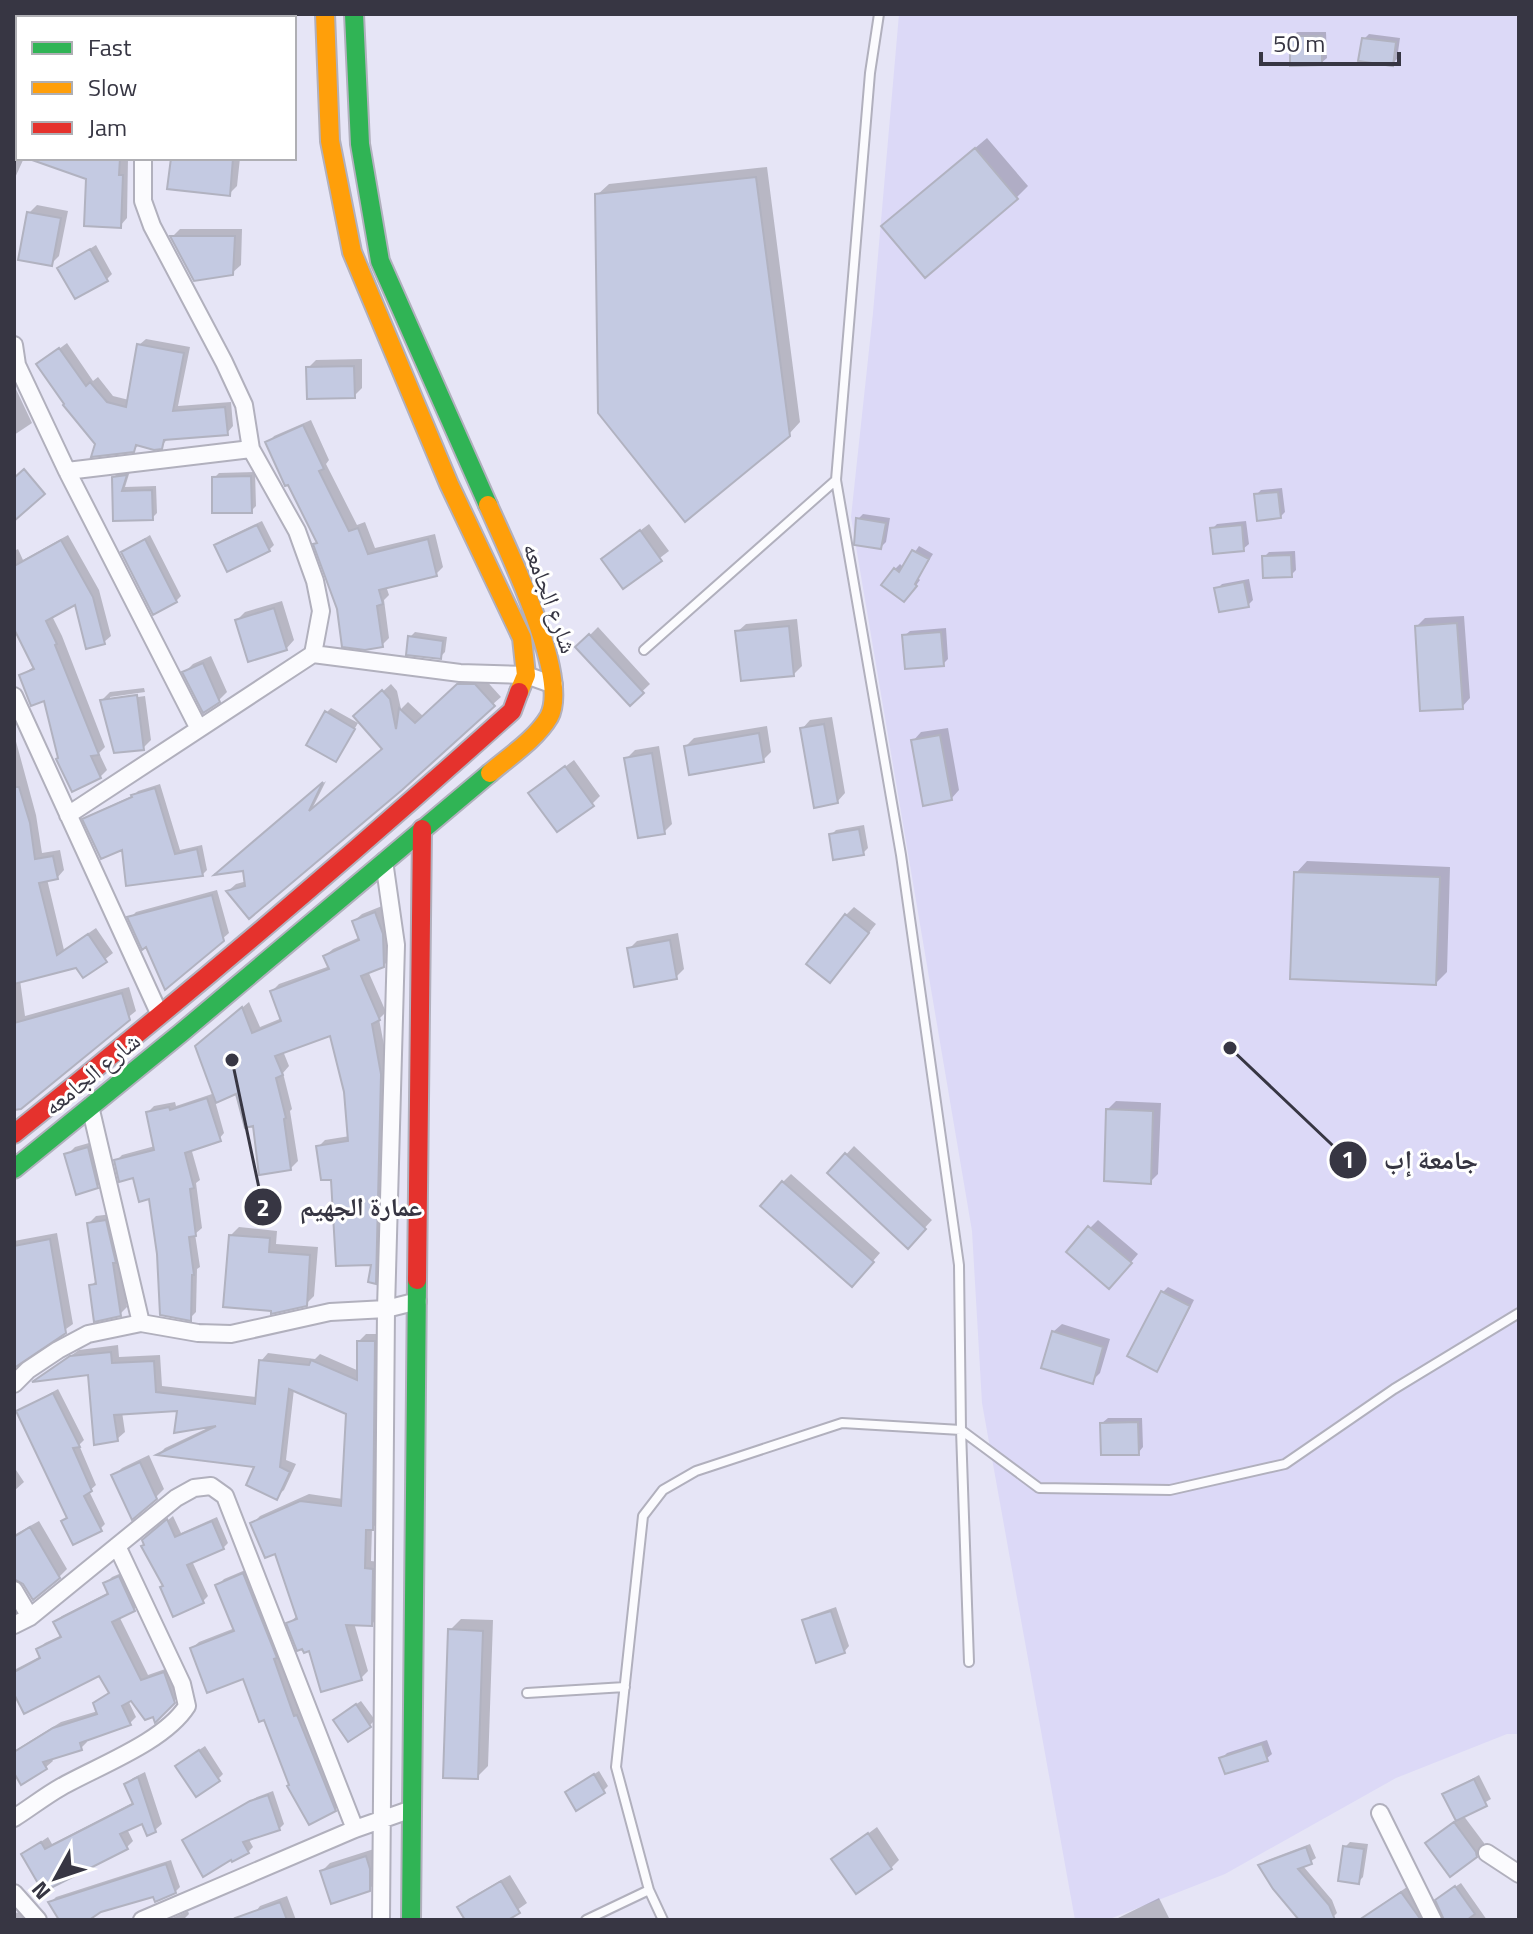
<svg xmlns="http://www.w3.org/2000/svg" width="1533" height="1934" font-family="'Titillium Web','Noto Naskh Arabic',sans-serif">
<rect width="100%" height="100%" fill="#e6e5f6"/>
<path fill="#dcd9f7" d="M899,14H1519V1734H1507L1396,1778L1225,1874L1107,1920H1075L982,1403L972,1231L851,517L873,313Z"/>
<path fill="#0003" d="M19,14H80L79,18H28Z
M195,14H203L218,18H191Z
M14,31L18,32V94L14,92L16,88L14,87Z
M1297,32H1326L1327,58L1321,63L1292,37Z
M1369,34L1400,38L1397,59L1392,64L1364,39Z
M14,114L18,115V158H24L14,180Z
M987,138L1028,186L1017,197L895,216Z
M32,158H128L127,218L120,226L88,178Z
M173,158H240L237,186L229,194Z
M767,167L800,422L789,434L597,195L609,184Z
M37,205L68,211L59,256L51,264L29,213Z
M180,229H242L241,265L232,273L172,237Z
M96,245L112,274L107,279L60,268Z
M146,339L190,347L178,406L231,402L233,426L227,433L168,438L161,447L140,444L133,450L97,443L39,364L67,343L93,381L98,377L113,396L129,400L139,345Z
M362,359V388L354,396L308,368L316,360Z
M14,385L32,423L14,435Z
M311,420L329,460L326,464L357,525L365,522L375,548L435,534L443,567L436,574L386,586L389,595L384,600L389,638L382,645L339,609L319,542L268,443L274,436Z
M130,471L125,487L156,486L157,513L152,518L115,519L114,477L119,472Z
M255,472L256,506L251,511L214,478L219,473Z
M1282,488L1285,512L1280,517L1256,495L1261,490Z
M863,514L890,518L886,542L881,547L858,519Z
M262,521L274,545L269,550L217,545L222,540Z
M1246,521L1249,544L1243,549L1212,529L1217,524Z
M649,524L669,551L623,586L603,559Z
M68,535L99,590L111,636L104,642L76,602L52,616L62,636L105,747L99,753L107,770L100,777L45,698L21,675L35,666L14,624V551L18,549L23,560Z
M150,535L181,596L176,601L123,552Z
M919,546L933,554L918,578L920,580L909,595L895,569L900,564L904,568Z
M1295,551L1296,570L1291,575L1264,557L1269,552Z
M1249,579L1253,600L1248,605L1217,589L1222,584Z
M282,601L294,640L286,649L237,620L245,612Z
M1464,616L1470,698L1462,707L1417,626L1425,618Z
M797,619L802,666L794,674L737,632L746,624Z
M598,627L650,684L630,703L578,647Z
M946,628L948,659L943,664L904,636L910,631Z
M415,632L447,637L445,652L440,657L410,637Z
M211,656L227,692L219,700L185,672L193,664Z
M467,677H483L501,697L249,917L228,891L236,884L247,881L244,869L224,868L326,781L312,809L385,748L356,716L391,684L397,691L401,709L408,702L424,717Z
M144,688L145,692L110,697V701L145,696L151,740L143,748L102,700L110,692Z
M331,708L358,723L336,760L326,713Z
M832,717L845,793L837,802L802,729L810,720Z
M767,726L771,752L763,760L686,746L694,738Z
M948,728L959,790L951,799L913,741L921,732Z
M14,734L36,815L42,853L60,850L64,870L57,878L47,879L64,950L96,928L113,953L84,976L77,966L20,980L25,1016L129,987L136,1011L14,1108Z
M659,746L672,824L664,832L627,758L635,750Z
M574,760L600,796L592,804L531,793Z
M160,784L180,850L202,845L207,870L202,875L123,847L85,820L90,815L134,795L138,791Z
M864,825L868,848L863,853L831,835L836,830Z
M1307,861L1450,867L1447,972L1436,983L1296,873Z
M217,890L229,933L222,939L147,945L130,918L136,912Z
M382,906L390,926L391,958L383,966L368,971L386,1012L379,1019L388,1066L382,1275L375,1282L373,1263L318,1147L325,1140L350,1136L346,1092L332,1033L283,1051L289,1066L283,1073L292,1109L290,1111L298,1161L290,1169L254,1124L238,1092L215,1101L224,1133L218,1140L191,1148L200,1180L196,1183L202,1228L195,1234L200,1267L197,1269L196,1312L190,1318L159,1253L150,1197L134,1176L116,1161L122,1155L155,1146L148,1112L154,1106L175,1102L176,1106L215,1093L205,1039L249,1002L260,1027L282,1018L272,991L279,984L330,966L325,956L333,949L360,937L354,921L362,914Z
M854,907L876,924L838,972L846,915Z
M678,933L684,969L676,977L629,949L637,941Z
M1116,1101L1161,1103L1158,1174L1150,1182L1108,1109Z
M96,1141L105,1178L97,1187L67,1155L75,1147Z
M854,1146L932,1220L908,1246L829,1173Z
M791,1174L880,1253L860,1276L783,1182Z
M112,1214L127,1307L120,1314L91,1286L98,1279L89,1223L96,1216Z
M1098,1220L1138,1254L1117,1279L1090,1228Z
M239,1227L277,1231L276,1244L318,1247L314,1296L306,1304L231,1235Z
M57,1233L73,1324L14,1366V1241Z
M1168,1287L1194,1300L1161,1365L1156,1370L1163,1292Z
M1062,1324L1110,1339L1100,1373L1092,1381L1053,1332Z
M366,1334H381L380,1521L372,1528L371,1561L379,1562V1616L372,1624L354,1623L368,1671L361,1678L311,1648L289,1623L298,1615L276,1551L252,1524L260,1516L309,1494L343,1499L348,1413L294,1389L286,1460L296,1464L284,1490L276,1497L257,1465L160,1453L165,1448L212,1426L179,1409L122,1412L125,1432L117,1439L90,1373L37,1379L79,1350L118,1345L119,1357L160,1355L162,1386L257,1397L261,1361L268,1353L315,1359L320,1354L359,1371V1341Z
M58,1389L84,1440L79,1445L96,1485L89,1491L105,1524L100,1529L63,1521L69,1516L19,1411Z
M1108,1418H1142L1143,1447L1138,1453L1102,1423Z
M149,1455L164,1489L156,1497L114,1476L122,1468Z
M14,1467L24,1482L14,1491Z
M173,1516L181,1533L217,1517L228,1543L223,1548L192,1561L208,1596L203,1601L165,1585L149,1536Z
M39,1521L67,1569L59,1577L14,1578V1535Z
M250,1568L300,1712L303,1710L341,1803L335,1809L265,1718L244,1677L192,1648L199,1642L235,1628L218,1585L224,1579Z
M126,1571L141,1603L134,1609L119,1616L148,1675L171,1667L180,1695L156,1719L132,1698L128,1700L136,1717L130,1723L86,1738L87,1742L81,1748L50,1757L53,1761L46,1767L22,1782L14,1769V1751L61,1722L98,1711L96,1703L110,1692L100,1673L14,1690V1670L41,1656L38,1649L45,1643L62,1635L55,1622L62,1616L109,1592L106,1583L112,1577Z
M836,1607L849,1646L844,1652L805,1621L810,1616Z
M461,1619L493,1620L488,1766L477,1777L450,1630Z
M361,1701L375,1720L370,1725L340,1715Z
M1267,1740L1272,1754L1266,1759L1222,1758L1227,1753Z
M205,1746L223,1774L218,1779L183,1761Z
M599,1771L608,1786L603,1791L572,1788Z
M145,1772L162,1824L155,1830L143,1822L127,1829L133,1841L127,1847L23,1854L48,1837L52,1844L134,1802L126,1784L133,1778Z
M1479,1775L1491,1799L1463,1815L1484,1843V1847L1476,1855L1435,1836L1457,1819L1445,1794Z
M273,1791L284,1824L279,1829L248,1838L253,1847L248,1852L184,1840L257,1797Z
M877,1827L899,1860L891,1868L834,1859Z
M1350,1842L1368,1844L1363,1877L1358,1882L1345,1847Z
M1310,1844L1316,1858L1303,1866L1332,1900L1337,1913L1330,1920H1303L1261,1865L1265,1861Z
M374,1849L378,1881L369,1889L322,1871L330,1863Z
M171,1860L180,1887L175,1892L154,1895L100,1911L85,1920H62L51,1902L56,1897Z
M510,1875L527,1903L503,1920H467L460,1907L468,1899Z
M1461,1883L1487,1920H1445L1443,1895Z
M1407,1887L1427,1916L1423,1920H1359Z
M287,1896L296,1920H226L254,1914L260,1906Z
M1159,1898L1170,1920H1114Z
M31,1911L35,1920H14V1913Z
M188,1911L189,1914L184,1919L168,1920Z"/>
<path fill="#c4cae2" stroke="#b1b2c0" stroke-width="2" d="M1290,36H1322V65L1290,66Z
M1362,38L1396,42L1393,66L1358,61Z
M975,148L1018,199L925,278L881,226Z
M32,158H120L119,175H123L121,228L84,226L86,179L32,160Z
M171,158H233L230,196L167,189Z
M756,177L790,436L685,522L598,413L595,194Z
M27,212L61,218L52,266L18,260Z
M170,236H235L233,275L194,281Z
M90,249L108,281L75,299L57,268Z
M137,344L184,353L173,411L225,407L228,435L164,440L162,449L154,450L136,445L134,452L91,457L95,444L63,405L64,404L36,364L59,348L86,386L90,382L107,402L126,407Z
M354,366L355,398L307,399L306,367Z
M303,425L324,469L319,471L349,531L358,528L368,554L428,539L437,576L379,590L383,604L377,606L383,647L365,650L342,647L337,609L313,544L317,543L288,485L285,486L265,442Z
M24,469L45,494L14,521V478Z
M127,475L122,491L152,490L153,520L113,521L112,477Z
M251,476L252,513H212V477Z
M1278,492L1281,518L1257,521L1254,494Z
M856,518L886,523L881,549L854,545Z
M257,525L270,551L227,572L214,545Z
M1242,525L1244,551L1213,554L1210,528Z
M640,530L662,561L623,589L601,559Z
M145,539L177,602L153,615L121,552Z
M61,540L93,597L105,644L86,649L75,605L46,621L57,644L55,645L99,755L91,756L101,778L72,792L56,759L58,758L44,701L31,706L19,675L34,669L14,629V566Z
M912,550L929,559L915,584L917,586L904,602L881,585L894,568L899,572Z
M1291,555L1292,577L1263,578L1262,556Z
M1244,582L1249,607L1219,612L1214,588Z
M274,608L287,650L248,662L235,620Z
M1457,623L1463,709L1420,711L1415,626Z
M789,626L794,676L741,681L735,631Z
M941,632L944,666L905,669L902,635Z
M589,634L644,693L630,706L575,647Z
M408,636L443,641L441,659L406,655Z
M203,663L220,702L203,713L182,672Z
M457,684H475L495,706L402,790L249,919L226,891L245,886L243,871L214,875L323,782L309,811L382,749L353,716L382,690L390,699L396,729L399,708L415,723Z
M137,695L144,750L114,753L100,700Z
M325,711L355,729L336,762L306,745Z
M824,724L838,803L814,808L800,728Z
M759,733L764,762L689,775L684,746Z
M940,735L952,800L923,806L911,740Z
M652,753L665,834L638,838L624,758Z
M565,766L594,806L557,832L528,793Z
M14,787H19L30,823L35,859L53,856L58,879L39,883L57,955L88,934L107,962L83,978L76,968L14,984Z
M155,788L175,854L197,849L203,876L126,886L122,850L101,859L82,819L132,797L131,795Z
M859,829L864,855L833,860L829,834Z
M1294,872L1440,877L1436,985L1290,979Z
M212,895L224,941L165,990L146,947L142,950L127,917Z
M375,912L383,934L384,967L361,976L380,1020L372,1024L381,1074L376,1284L368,1282L371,1265L336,1266L331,1180H321L316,1146L348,1141L344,1092L330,1036L275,1056L283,1075L276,1078L286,1118L284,1119L291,1170L259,1175L253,1126L245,1128L236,1094L216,1103L195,1046L242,1007L252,1033L281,1021L270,991L329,969L323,956L359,940L352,921Z
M845,914L869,933L830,983L806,964Z
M670,940L677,979L634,987L627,948Z
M122,993L130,1020L21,1109L14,1110V1023Z
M207,1098L221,1141L185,1153L194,1188L190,1189L196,1236L189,1237L194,1275H192L191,1321L160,1315L157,1254L149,1199L139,1202L133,1178L119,1182L114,1160L154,1150L146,1112L169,1107L170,1110Z
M1106,1109L1153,1111L1151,1184L1104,1181Z
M88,1147L98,1188L76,1195L64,1154Z
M845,1153L926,1229L908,1249L827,1173Z
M782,1181L874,1262L852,1287L760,1206Z
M106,1220L116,1263H113L121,1316L94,1322L89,1285L96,1284L87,1223Z
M1088,1226L1132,1263L1109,1289L1066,1252Z
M229,1235L270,1238L269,1252L310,1255L307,1306L271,1314V1311L223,1307Z
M50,1239L66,1333L14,1368V1246Z
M1161,1291L1190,1306L1157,1372L1127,1356Z
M1052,1331L1103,1347L1093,1384L1041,1368Z
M357,1341H375L373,1530H366L365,1568L373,1569L372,1626L346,1625L362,1680L321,1692L309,1651L304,1653L302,1649L297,1651L286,1623L297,1619L275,1554L265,1558L250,1523L300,1501L341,1506L346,1414L289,1389L280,1467L290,1472L277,1500L246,1485L254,1467L156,1455L216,1426L174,1433L177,1411L114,1415L118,1441L94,1445L88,1375L32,1382L70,1356L111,1352L112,1363L154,1361L156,1392L255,1404L259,1360L309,1365L311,1360L357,1380Z
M53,1393L80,1447L73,1448L92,1491L84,1496L102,1531L73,1545L61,1521L67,1518L16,1411Z
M1138,1422L1139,1455H1101L1100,1423Z
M140,1462L157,1499L132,1520L111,1475Z
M167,1519L175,1537L212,1521L224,1549L187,1565L204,1603L173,1617L160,1587L163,1586L141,1546L144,1545L142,1540Z
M30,1527L60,1578L33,1600L23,1584L14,1579V1537Z
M243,1573L277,1658L274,1659L294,1716L297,1715L336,1811L309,1825L287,1786L289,1785L264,1720L259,1722L243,1679L207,1693L190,1648L234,1631L215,1585Z
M119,1576L135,1611L112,1622L141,1680L164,1672L175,1703L155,1723L153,1717L145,1720L131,1701L122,1706L131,1725L80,1743L82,1750L43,1762L47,1769L21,1785L14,1773V1752L53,1728L97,1714L93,1703L109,1693L99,1676L24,1714L14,1694V1672L40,1658L36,1649L61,1637L53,1622L108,1594L103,1583Z
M831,1611L845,1653L816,1663L802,1620Z
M448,1629L483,1631L478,1779L443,1778Z
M356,1704L371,1727L348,1742L333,1720Z
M1262,1744L1268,1761L1225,1774L1219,1758Z
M199,1750L220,1781L196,1797L175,1766Z
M594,1774L605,1793L576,1811L565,1792Z
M138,1777L156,1832L147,1836L142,1824L120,1834L128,1849L43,1892L21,1854L41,1842L45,1849L133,1804L124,1784Z
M1474,1779L1487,1806L1456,1821L1442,1794Z
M268,1795L280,1830L243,1842L249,1853L232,1862L231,1860L203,1877L182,1840L250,1801Z
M1454,1822L1476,1852L1477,1857L1450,1877L1425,1843Z
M868,1833L892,1869L856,1894L831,1859Z
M1343,1846L1364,1849L1359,1884L1338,1881Z
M1306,1847L1312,1864L1298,1869L1329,1905L1335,1920H1299L1273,1889L1258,1865Z
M366,1856L370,1869V1891L331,1904L320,1871Z
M166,1864L176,1893L155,1902L153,1897L101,1912L89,1920H59L48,1902Z
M501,1881L520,1913L508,1920H465L457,1907Z
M1455,1886L1475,1914L1467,1920H1444L1435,1900Z
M1401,1892L1421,1920H1359Z
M280,1902L287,1920H236L235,1918Z"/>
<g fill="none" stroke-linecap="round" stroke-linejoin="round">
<defs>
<path id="lane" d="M879,14L870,73L836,480L901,855L959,1265L961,1430L969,1662
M644,650L836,480
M527,1693L625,1687
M649,1890L663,1920
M586,1920L649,1890L616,1767L643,1516L663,1490L696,1471L842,1423L961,1430L1039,1488L1170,1490L1285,1464L1394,1389L1519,1313"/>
<path id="street" d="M148,18L149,14
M143,158V201L152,226L224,362L244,405L251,449L297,531L315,581L321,611L313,654
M14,345L17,365L67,471L199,729
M67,471L251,449
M14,696L159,1013
M68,815L313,654L460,673L526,675L554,685
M90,1106L141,1323
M14,1384L28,1370L58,1350L88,1334L141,1323L198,1333L231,1334L330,1312L386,1309L418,1301
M14,1590L30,1617
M14,1625L30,1617L176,1498L194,1488L211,1486L225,1496L355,1829
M1380,1813L1433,1920
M14,1818C30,1808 45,1796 61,1787C98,1766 164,1742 187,1706L182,1684L117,1546
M1487,1853L1519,1874
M14,1893L38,1920
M142,1920L355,1829L412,1809
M381,1920L386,1309L396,945L384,861"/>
<path id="fast" d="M354,14L360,144L380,261L488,505
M14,1169L181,1033L490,773
M411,1920L417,1280"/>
<path id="slow" d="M325,14L330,141L352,252L449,484L522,638L526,675L519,692
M488,505C506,547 571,677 549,717C536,739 510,756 490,773"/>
<path id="jam" d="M14,1134C184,998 350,857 512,711L519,692
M417,1280L422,829"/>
</defs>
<use href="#lane" stroke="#b1b0bd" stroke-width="12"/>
<use href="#street" stroke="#b1b0bd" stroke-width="20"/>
<use href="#fast" stroke="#b1b0bd" stroke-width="22"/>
<use href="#slow" stroke="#b1b0bd" stroke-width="22"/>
<use href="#jam" stroke="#b1b0bd" stroke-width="22"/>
<use href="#lane" stroke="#fbfbfe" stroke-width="8"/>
<use href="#street" stroke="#fbfbfe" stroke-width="16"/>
<use href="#fast" stroke="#30b455" stroke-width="18"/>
<use href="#slow" stroke="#ff9f0a" stroke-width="18"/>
<use href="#jam" stroke="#e5322d" stroke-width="18"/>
</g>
<g text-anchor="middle" stroke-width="6" stroke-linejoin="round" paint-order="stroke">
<g font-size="24" fill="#373643" stroke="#fff">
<text transform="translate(550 598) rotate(70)" y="8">شارع الجامعه</text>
<text transform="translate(92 1074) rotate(-39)" y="8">شارع الجامعه</text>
</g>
</g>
<path fill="none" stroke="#373643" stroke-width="3" d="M1230 1048L1348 1160M232 1060L263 1207"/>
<g fill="#373643" stroke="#fff" stroke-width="3">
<circle cx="1230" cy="1048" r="8"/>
<circle cx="232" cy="1060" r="8"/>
<circle cx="1348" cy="1160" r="20"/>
<circle cx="263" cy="1207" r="20"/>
</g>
<g font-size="24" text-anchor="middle" font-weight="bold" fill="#fff">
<text x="1348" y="1168">1</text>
<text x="263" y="1216">2</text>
</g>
<g font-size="26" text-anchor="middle" font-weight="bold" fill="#373643" stroke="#fff" stroke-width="6" stroke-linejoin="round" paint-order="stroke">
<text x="1431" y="1169">جامعة إب</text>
<text x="361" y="1216">عمارة الجهيم</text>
</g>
<rect width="1533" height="1934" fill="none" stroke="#373643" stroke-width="32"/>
<rect x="16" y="16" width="280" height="144" fill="#ffffff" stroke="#afafb4" stroke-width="2"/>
<rect x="32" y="42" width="40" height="12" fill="#30b455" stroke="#afafb4" stroke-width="2"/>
<text x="88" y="56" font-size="24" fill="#373643">Fast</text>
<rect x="32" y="82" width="40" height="12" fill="#ff9f0a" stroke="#afafb4" stroke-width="2"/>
<text x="88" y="96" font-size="24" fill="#373643">Slow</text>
<rect x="32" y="122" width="40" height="12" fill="#e5322d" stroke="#afafb4" stroke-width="2"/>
<text x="88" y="136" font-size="24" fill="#373643">Jam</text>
<g transform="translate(56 1878) rotate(230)" stroke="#ffffff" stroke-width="6" paint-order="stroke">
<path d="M0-6L14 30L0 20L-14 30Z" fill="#373643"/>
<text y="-12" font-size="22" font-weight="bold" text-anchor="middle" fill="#373643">N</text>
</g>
<path d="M1261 52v12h138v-12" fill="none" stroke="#373643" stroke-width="4"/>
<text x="1273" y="52" font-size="24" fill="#373643" stroke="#ffffff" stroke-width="6" paint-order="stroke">50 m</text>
</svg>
